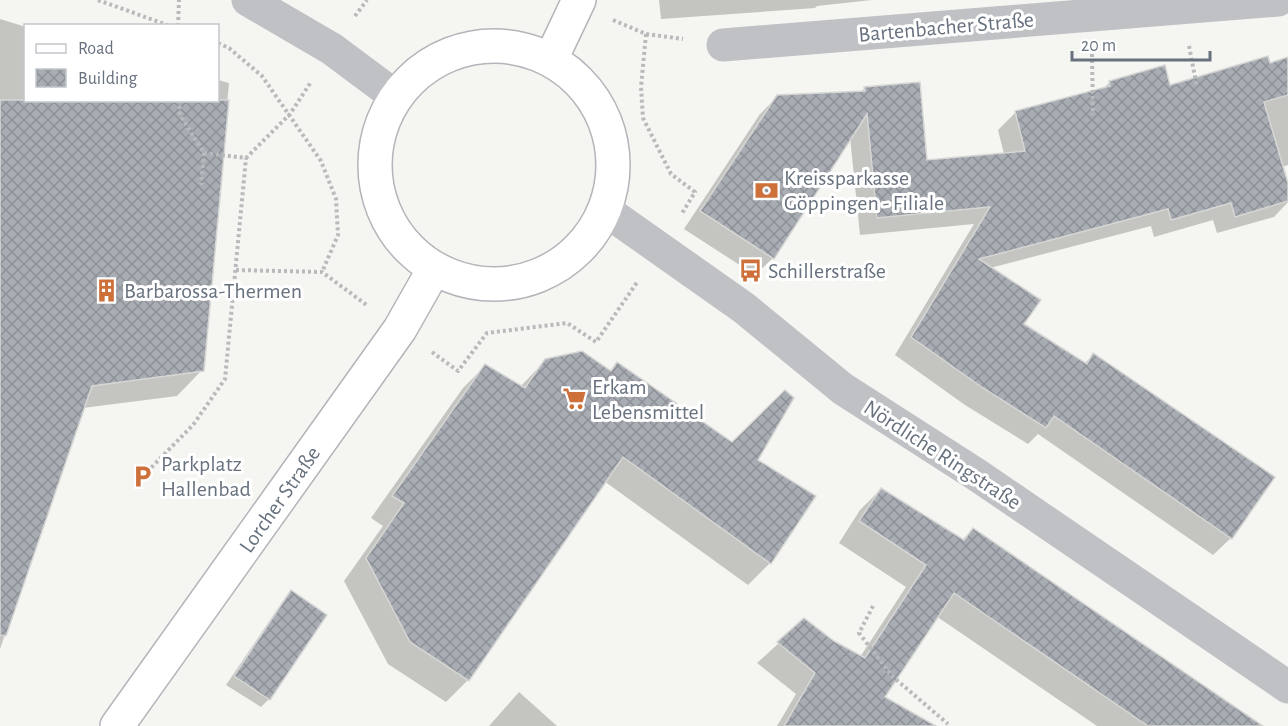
<svg xmlns="http://www.w3.org/2000/svg" width="1288" height="726" font-family="'Alegreya Sans',sans-serif">
<defs>
<pattern id="building-cross-hatch" width="8" height="8" patternUnits="userSpaceOnUse" patternTransform="scale(1.5)"><rect width="8" height="8" fill="#a8adb3"/><path d="M0 0l8 8M0 8l8-8" fill="none" stroke="#8d9197"/></pattern>
</defs>
<rect width="100%" height="100%" fill="#f5f5f2"/>
<path fill="#0003" d="M659,0H872L817,6L815,8L661,19Z
M0,19L26,27V100H218V80L229,83L202,370L177,396L83,408L0,649Z
M1288,59V165L1282,167L1288,188V202L1274,217L1217,233L1213,220L1154,237L1151,226L990,268L1022,325L1084,364L1093,355L1231,538L1213,555L1038,434L1028,444L965,405L895,355L974,224L860,235L850,137L773,258L755,275L684,229L760,114L778,96L861,92L865,88L926,162L1004,154L998,130L1016,112L1102,90L1110,82L1169,87Z
M546,360L610,372L617,364L732,444L813,496L770,563L748,585L604,481L468,680L446,702L388,664L344,581L383,526L371,518L463,388L485,366L520,387Z
M881,489L962,540L973,530L1255,726H1097L936,616L883,698L907,726H777L796,694L757,663L804,620L833,642L860,657L906,587L839,543L860,510Z
M291,592L269,699L261,707L226,685L283,601Z
M519,692L557,726H489Z"/>
<path fill="url(#building-cross-hatch)" stroke="#d6d6d5" stroke-width="1.5" d="M1268,56L1270,63L1288,57V95L1264,102L1288,183V201L1235,217L1231,203L1171,220L1168,209L979,259L1041,300L1024,324L1087,364L1093,353L1275,477L1232,539L1054,416L1046,428L983,388L911,337L990,207L877,218L867,114L774,259L700,211L777,95L865,91L864,87L920,82L927,160L1025,151L1015,111L1110,86L1109,81L1165,65L1170,85Z
M0,100H229L204,371L92,386L6,636L0,635Z
M582,351L611,371L617,362L732,442L785,390L794,398L758,460L816,496L771,564L623,457L469,681L410,642L366,558L404,503L392,496L485,364L525,388L545,359Z
M881,488L964,540L973,528L1263,726H1148L954,593L885,697L936,726H784L815,673L777,642L804,618L834,641L865,658L926,565L859,521Z
M291,590L327,615L270,700L234,676Z"/>
<g fill="none" stroke-linecap="round" stroke-linejoin="round">
<defs>
<path id="major" d="M375 165a119 119 0 1 1 238 0a119 119 0 1 1-238 0Z
M551,59L579,0
M117,726L400,329L434,269"/>
</defs>
<use href="#major" stroke="#b2b5b9" stroke-width="36"/>
<path stroke="#b8babc" stroke-width="4" stroke-dasharray="3 3" stroke-linecap="butt" d="M98,0L170,26
M355,16L367,0
M613,20L646,34L683,39
M178,26L179,0
M646,34L641,87L643,118L671,174L695,192L681,215
M218,43L229,48L262,76L321,161L336,199L338,235L322,272
M1189,46L1197,87
M1092,54L1093,115
M179,100L180,115L204,153L201,185
M204,153L246,158L290,114L311,82
M236,270L322,272L368,306
M432,352L458,371L487,333L567,323L596,342L638,281
M143,476L193,425L225,379L246,158
M873,606L859,633L892,676L948,724"/>
<path stroke="#bfc1c5" stroke-width="33" d="M248,0L332,49L395,96
M723,45L1278,0
M605,210L744,308L843,389L977,475L1288,687"/>
<use href="#major" stroke="#fff" stroke-width="33"/>
</g>
<defs>
<symbol id="bank-bare" viewBox="-9 -9 18 18"><path d="M-6-4H6V4H-6ZM0-2.3a2.3 2.3 0 1 0 0 4.6a2.3 2.3 0 1 0 0-4.6Z" fill="#cd703a" stroke="#fff" stroke-width="2.5" paint-order="stroke"/></symbol>
<symbol id="bus-bare" viewBox="-9 -9 18 18"><path d="M-5-6H5V4H4V6H2V4H-2V6H-4V4H-5ZM-3.5-4V0h7V-4ZM-3.5 1.2v1.5H-2V1.2ZM2 1.2v1.5H3.5V1.2Z" fill="#cd703a" stroke="#fff" stroke-width="2.5" paint-order="stroke"/></symbol>
<symbol id="building-bare" viewBox="-9 -9 18 18"><path d="M-4-6H4V6H1V3H-1V6H-4ZM-2.5-4.3h1.7v1.8h-1.7ZM.8-4.3h1.7v1.8H.8ZM-2.5-1h1.7V.8h-1.7ZM.8-1h1.7V.8H.8Z" fill="#cd703a" stroke="#fff" stroke-width="2.5" paint-order="stroke"/></symbol>
<symbol id="supermarket-bare" viewBox="-9 -9 18 18"><path d="M-6-5.5h2.5l.6 2H6L4.5 2H-2.5L-4.4-4H-6ZM-1.5 3.2a1.3 1.3 0 1 0 .1 0ZM3 3.2a1.3 1.3 0 1 0 .1 0Z" fill="#cd703a" stroke="#fff" stroke-width="2.5" paint-order="stroke"/></symbol>
<symbol id="parking-bare" viewBox="-9 -9 18 18"><path d="M-3.5-5.5H1a3.5 3.5 0 0 1 0 7H-1V5.5H-3.5ZM-1-3.4V-.6H.8a1.4 1.4 0 0 0 0-2.8Z" fill="#cd703a" stroke="#fff" stroke-width="2.5" paint-order="stroke"/></symbol>
</defs>
<g fill-rule="evenodd">
<use href="#bank-bare" x="750" y="174" width="33" height="33"/>
<use href="#bus-bare" x="734" y="254" width="33" height="33"/>
<use href="#building-bare" x="90" y="274" width="33" height="33"/>
<use href="#supermarket-bare" x="558" y="382" width="33" height="33"/>
<use href="#parking-bare" x="126" y="460" width="33" height="33"/>
</g>
<g text-anchor="middle" stroke-width="6" stroke-linejoin="round" paint-order="stroke">
<g font-size="22" fill="#68727f" stroke="#fff">
<text transform="translate(946 26) rotate(-5)" y="8">Bartenbacher Straße</text>
<text transform="translate(943 454) rotate(33)" y="8">Nördliche Ringstraße</text>
<text transform="translate(279 499) rotate(-55)" y="8">Lorcher Straße</text>
</g>
<g font-size="22" fill="#68727f" stroke="#fff" text-anchor="start">
<text x="784" y="185">Kreissparkasse<tspan x="784" dy="25">Göppingen - Filiale</tspan></text>
<text x="768" y="278">Schillerstraße</text>
<text x="124" y="298">Barbarossa-Thermen</text>
<text x="592" y="394">Erkam<tspan x="592" dy="25">Lebensmittel</tspan></text>
<text x="161" y="471">Parkplatz<tspan x="161" dy="25">Hallenbad</tspan></text>
</g>
</g>
<rect x="24" y="24" width="195" height="78" fill="#ffffff" stroke="#c3c7cc" stroke-width="1.5"/>
<rect x="36" y="44" width="30" height="9" fill="#ffffff" stroke="#c3c7cc" stroke-width="1.5"/>
<text x="78" y="54" font-size="18" fill="#68727f">Road</text>
<rect x="36" y="69" width="30" height="18" fill="url(#building-cross-hatch)" stroke="#c3c7cc" stroke-width="1.5"/>
<text x="78" y="84" font-size="18" fill="#68727f">Building</text>
<path d="M1072 51v9h138v-9" fill="none" stroke="#68727f" stroke-width="3"/>
<text x="1081" y="51" font-size="18" fill="#68727f" stroke="#ffffff" stroke-width="4.5" paint-order="stroke">20 m</text>
</svg>
